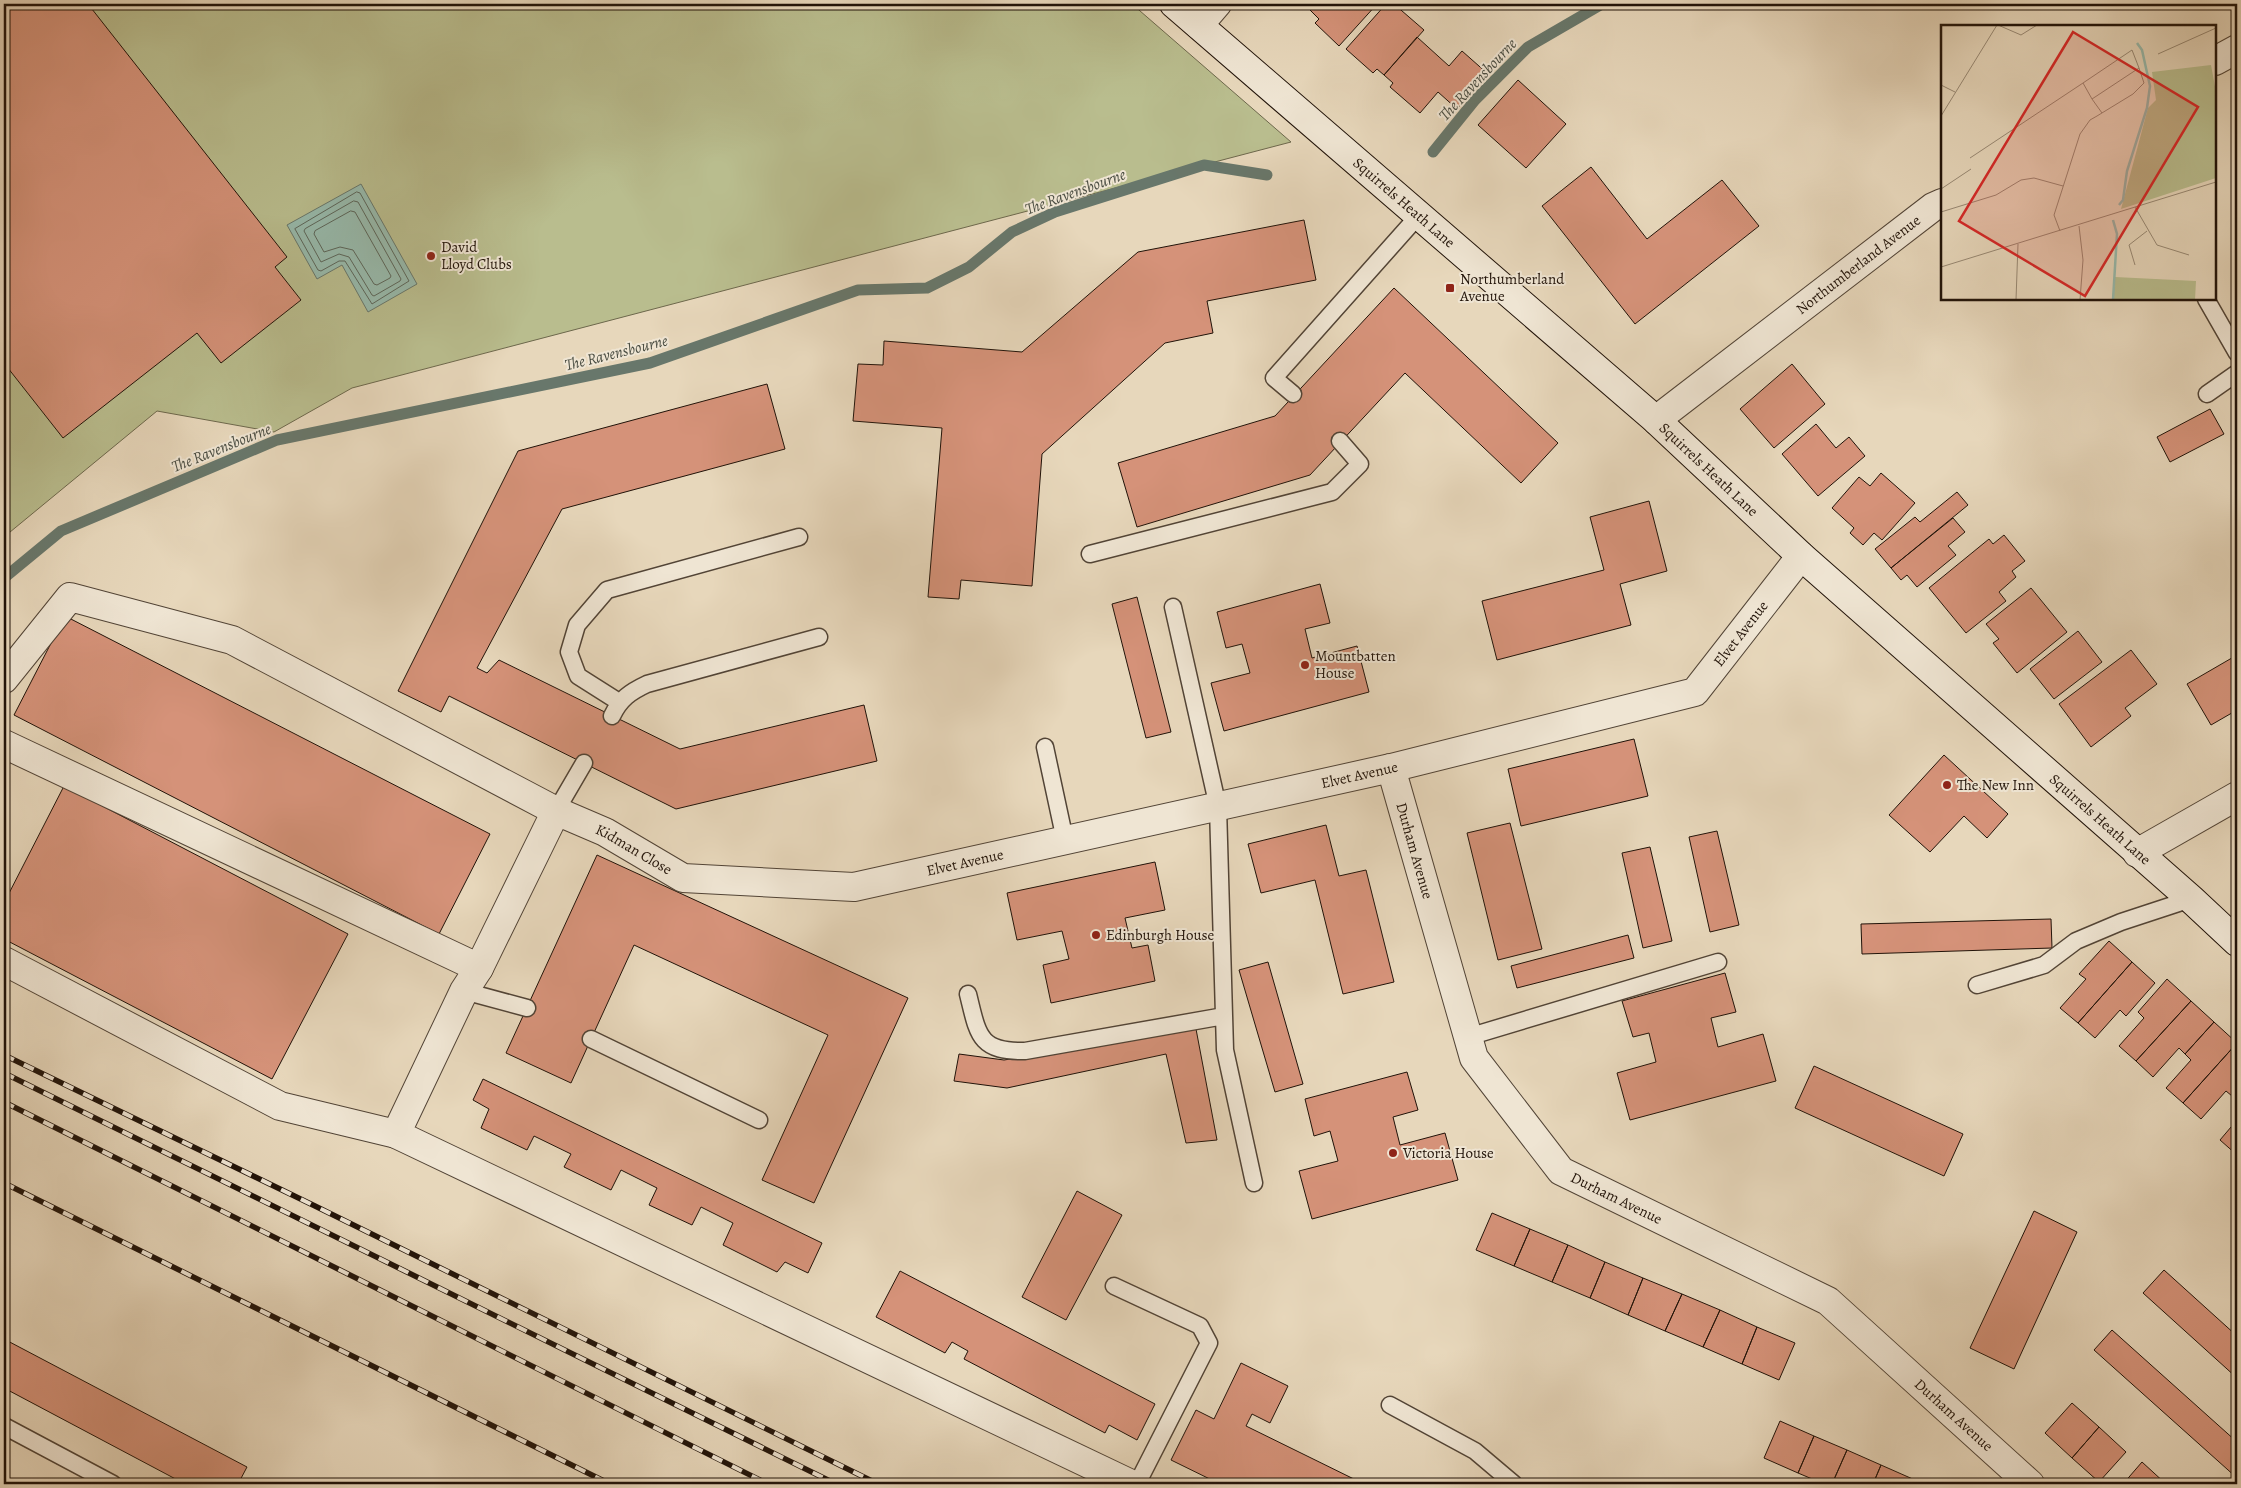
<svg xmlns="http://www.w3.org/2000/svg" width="2241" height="1488" font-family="Alegreya,serif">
<rect width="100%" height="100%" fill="#e7d7bb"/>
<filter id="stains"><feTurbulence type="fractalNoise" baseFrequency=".004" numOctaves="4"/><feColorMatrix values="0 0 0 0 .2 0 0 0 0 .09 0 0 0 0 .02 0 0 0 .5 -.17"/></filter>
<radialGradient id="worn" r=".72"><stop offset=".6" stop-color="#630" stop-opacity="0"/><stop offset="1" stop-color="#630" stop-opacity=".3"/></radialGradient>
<path fill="#b9bd8e" stroke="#6d684c" d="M4,4H1132L1291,142L352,388L274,432L157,411L4,537Z"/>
<path fill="#97baac" stroke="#68776b" d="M361,184L417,284L368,312L342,265L317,279L287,225Z"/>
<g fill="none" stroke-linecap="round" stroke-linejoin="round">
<path stroke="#5c665a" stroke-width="1" d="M357,192L360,193L409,281L372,304L345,261H339L321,271L318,270L295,229Z
M354,201L358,202L401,279L400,281L374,296L372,295L349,257L339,254L321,262L304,231L305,229Z
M351,211L355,212L391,276L390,278L377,285L374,284L353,250L340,247L324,252L314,234L315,231Z"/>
<path stroke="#68776b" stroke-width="11" d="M1433,152L1475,100L1528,47L1602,4
M4,578L61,531L277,440L650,363L858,290L927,288L969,267L1012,232L1055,212L1204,165L1267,175"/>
</g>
<path fill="#d59279" stroke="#211309" d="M4,4H88L287,257L275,267L301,300L221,363L197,333L63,438L4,363Z
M1308,4H1377L1339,46L1315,23L1319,19L1306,6Z
M1386,4H1394L1424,30L1384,75L1377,69L1373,73L1346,49Z
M1417,37L1449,66L1462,51L1488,74L1457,109L1438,92L1420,113L1390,87L1393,83L1384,75Z
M1518,80L1566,124L1526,168L1478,125Z
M1591,167L1647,239L1722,180L1759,226L1635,324L1542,206Z
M1304,220L1316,280L1207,301L1213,333L1165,343L1042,454L1032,586L961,580L959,599L928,597L942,428L853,421L858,364L883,365L884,341L1022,352L1138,252Z
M1394,288L1558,443L1521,483L1405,373L1310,475L1137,527L1118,463L1275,416Z
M1792,364L1825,404L1774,448L1740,409Z
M767,384L785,449L562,509L477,668L487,673L499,660L680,749L864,705L877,761L676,809L449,696L441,712L398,691L518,451Z
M2210,409L2224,434L2170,462L2157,437Z
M1816,424L1836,448L1849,437L1865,456L1818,496L1782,454Z
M1881,473L1915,503L1882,540L1874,533L1863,545L1850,533L1854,528L1832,508L1859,477L1870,486Z
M1957,492L1968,505L1891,568L1875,549L1915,517L1920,522Z
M1649,501L1667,571L1620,584L1631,625L1497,660L1482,601L1604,570L1590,517Z
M1953,518L1965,532L1948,546L1956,555L1917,587L1907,575L1901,580L1891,568Z
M2004,535L2025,561L2012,571L2016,577L1999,592L2006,601L1966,633L1929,588L1989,539L1993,544Z
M1320,584L1330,623L1305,629L1312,658L1357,646L1369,692L1224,731L1211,683L1250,673L1242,644L1226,648L1217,612Z
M2031,588L2067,632L2017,673L1993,643L1999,639L1986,624Z
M1137,597L1171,732L1146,738L1112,604Z
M65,616L490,834L439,934L14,715Z
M2078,631L2102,662L2054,699L2030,669Z
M2131,650L2157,684L2125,708L2131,716L2091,747L2059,704Z
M2237,655V710L2211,725L2187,684Z
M1634,739L1648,796L1521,826L1508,769Z
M1944,755L2008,814L1987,838L1964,816L1930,852L1889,815Z
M64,786L348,934L272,1079L4,939V903Z
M1510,823L1542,949L1498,960L1467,833Z
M1326,825L1339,876L1366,870L1394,982L1343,994L1315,880L1261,893L1248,844Z
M1717,831L1739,925L1710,932L1689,837Z
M1650,847L1672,941L1643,948L1622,853Z
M597,855L908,998L814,1203L762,1180L828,1035L634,945L571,1083L506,1053Z
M1155,862L1165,910L1125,918L1132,948L1148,945L1155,981L1051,1003L1043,965L1069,959L1062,931L1017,940L1007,893Z
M2051,919L2052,948L1862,954L1861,924Z
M1628,935L1634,958L1517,988L1511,966Z
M2109,941L2132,962L2078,1023L2060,1008L2086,979L2079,974Z
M1268,962L1303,1084L1275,1092L1239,970Z
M2132,962L2155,983L2126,1016L2120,1010L2095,1038L2078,1023Z
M1725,973L1736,1012L1711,1018L1718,1047L1763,1034L1776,1081L1630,1120L1617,1073L1656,1062L1649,1033L1633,1037L1622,1001Z
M2167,979L2191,1001L2136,1061L2119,1046L2144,1018L2138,1012Z
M2191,1001L2214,1022L2185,1054L2179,1048L2153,1077L2136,1061Z
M2214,1022L2237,1043L2183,1103L2166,1088L2191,1060L2185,1054Z
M1196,1029L1217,1140L1186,1143L1166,1054L1007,1088L954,1081L959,1054L1004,1060Z
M2237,1043V1090L2232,1096L2226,1091L2201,1119L2183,1103Z
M1814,1066L1963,1134L1944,1176L1795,1108Z
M1407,1072L1418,1110L1393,1117L1400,1145L1445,1133L1458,1180L1312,1219L1299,1171L1338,1161L1330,1131L1314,1136L1305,1099Z
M483,1079L822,1243L808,1273L785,1262L777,1272L723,1245L733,1223L701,1207L692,1225L649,1205L657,1188L621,1170L611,1190L564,1167L571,1154L534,1136L527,1150L481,1128L489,1109L473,1100Z
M2237,1120V1155L2220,1140Z
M1077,1191L1122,1215L1066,1320L1022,1297Z
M2034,1211L2077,1232L2014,1369L1970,1348Z
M1492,1213L1530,1229L1514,1266L1476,1250Z
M1530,1229L1568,1245L1552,1282L1514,1266Z
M1568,1245L1605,1262L1590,1298L1552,1282Z
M1605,1262L1643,1278L1628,1315L1590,1298Z
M2164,1270L2237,1336V1378L2143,1293Z
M900,1271L1155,1404L1137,1440L1109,1425L1105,1433L964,1359L968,1351L952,1342L945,1353L876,1317Z
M1643,1278L1682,1294L1665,1331L1628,1315Z
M1682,1294L1720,1310L1703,1347L1665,1331Z
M1720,1310L1757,1327L1742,1364L1703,1347Z
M1757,1327L1795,1343L1779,1380L1742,1364Z
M2112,1330L2237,1442V1478L2094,1350Z
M4,1339L247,1467L238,1484H185L4,1388Z
M1241,1363L1288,1386L1270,1423L1252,1414L1246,1426L1364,1484H1220L1171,1460L1196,1410L1214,1419Z
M2072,1403L2099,1427L2072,1458L2045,1433Z
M1780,1421L1814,1436L1798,1473L1764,1458Z
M2099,1427L2126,1452L2099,1482L2072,1458Z
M1814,1436L1847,1450L1832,1484H1824L1798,1473Z
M1847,1450L1881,1465L1873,1484H1832Z
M2142,1462L2166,1484H2123Z
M1881,1465L1915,1480L1913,1484H1873Z"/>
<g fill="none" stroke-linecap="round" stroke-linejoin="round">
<defs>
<path id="lane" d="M2206,299L2237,353
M1293,394L1274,378L1419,215
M2207,394L2237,373
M1090,554L1332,492L1360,464L1340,441
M1173,607L1218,807L1225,1050L1254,1183
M619,702L578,676L569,652L577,625L607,590L799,537
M612,716C620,699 630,692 647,684L819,637
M1045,747L1065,840
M556,811L584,763
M1977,985L2044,965L2076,941L2121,922L2191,899
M464,991L527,1008
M968,994C978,1034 978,1052 1025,1051L1224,1016
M1468,1037L1718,962
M591,1039L759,1120
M1114,1286L1200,1326L1209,1343L1137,1484
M1390,1405L1475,1451L1514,1484
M4,1426L113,1484"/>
<g id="street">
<path d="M1199,25L1217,4"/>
<path d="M2215,61L2237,49"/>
<path id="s1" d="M1656,420L1933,207L1942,203"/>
<path id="s2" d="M4,679L70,597L232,640L556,811L605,832L683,878L854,887L1391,768L1695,692L1801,556"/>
<path d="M4,744L479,968L556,811"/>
<path id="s3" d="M1391,768L1474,1058L1561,1171L1828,1301L2030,1484"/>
<path d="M2137,853L2237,796"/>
<path d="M4,961L280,1106L396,1134"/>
<path d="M479,968L464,991L396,1134L1131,1484"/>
</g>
<g id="secondary">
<path id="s4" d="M1174,4L1656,420L1801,556L2191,899L2237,942"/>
</g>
</defs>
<use href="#lane" stroke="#524436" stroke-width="19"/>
<use href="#street" stroke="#524436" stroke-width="30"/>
<use href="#secondary" stroke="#211309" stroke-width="30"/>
<use href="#lane" stroke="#efe5d3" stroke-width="16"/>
<use href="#street" stroke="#efe5d3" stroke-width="28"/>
<use href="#secondary" stroke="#efe5d3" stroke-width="28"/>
<defs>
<path id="rail" d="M4,1055L315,1206L878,1484
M4,1073L836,1484
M4,1102L768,1484
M4,1183L610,1484"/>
</defs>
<use href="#rail" stroke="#211309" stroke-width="5.5"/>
<use href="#rail" stroke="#efe5d3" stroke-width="4" stroke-dasharray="11" stroke-linecap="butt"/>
</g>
<g fill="#8f2418" stroke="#efe5d3" stroke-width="2">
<circle cx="431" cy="256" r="5"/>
<rect x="1445" y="283" width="10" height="10" rx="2.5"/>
<circle cx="1305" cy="665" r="5"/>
<circle cx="1947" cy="785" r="5"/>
<circle cx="1096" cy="935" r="5"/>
<circle cx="1393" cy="1153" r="5"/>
</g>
<g text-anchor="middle" stroke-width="4" stroke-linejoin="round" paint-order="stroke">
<g font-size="15" fill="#211309" stroke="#efe5d3">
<text dy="5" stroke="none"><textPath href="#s4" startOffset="304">Squirrels Heath Lane</textPath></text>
<text dy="5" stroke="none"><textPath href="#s1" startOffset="255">Northumberland Avenue</textPath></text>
<text dy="5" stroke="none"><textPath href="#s4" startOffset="709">Squirrels Heath Lane</textPath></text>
<text dy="5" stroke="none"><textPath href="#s2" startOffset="1892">Elvet Avenue</textPath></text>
<text dy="5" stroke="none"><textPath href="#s2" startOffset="1472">Elvet Avenue</textPath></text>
<text dy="5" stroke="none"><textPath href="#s4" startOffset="1234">Squirrels Heath Lane</textPath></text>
<text dy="5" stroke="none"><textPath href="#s2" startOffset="726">Kidman Close</textPath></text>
<text dy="5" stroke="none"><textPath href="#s3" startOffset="86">Durham Avenue</textPath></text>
<text dy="5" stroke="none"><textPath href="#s2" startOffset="1068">Elvet Avenue</textPath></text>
<text dy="5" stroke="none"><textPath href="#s3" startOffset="506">Durham Avenue</textPath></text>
<text dy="5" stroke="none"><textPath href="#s3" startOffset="911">Durham Avenue</textPath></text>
</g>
<g font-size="15" fill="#211309" stroke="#efe5d3" text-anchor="start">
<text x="441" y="252">David<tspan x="441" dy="17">Lloyd Clubs</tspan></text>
<text x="1460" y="284">Northumberland<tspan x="1460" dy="17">Avenue</tspan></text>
<text x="1315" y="661">Mountbatten<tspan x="1315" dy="17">House</tspan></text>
<text x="1957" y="790">The New Inn</text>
<text x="1106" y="940">Edinburgh House</text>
<text x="1403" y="1158">Victoria House</text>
</g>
<g font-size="16" font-style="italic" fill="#4a4d42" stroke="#efe5d3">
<text transform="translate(1477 79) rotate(-47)" y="6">The Ravensbourne</text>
<text transform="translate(1075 191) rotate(-20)" y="6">The Ravensbourne</text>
<text transform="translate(616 352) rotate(-14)" y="6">The Ravensbourne</text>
<text transform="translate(221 447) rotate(-22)" y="6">The Ravensbourne</text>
</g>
</g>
<g transform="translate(1941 25)">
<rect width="275" height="275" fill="#e7d7bb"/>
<path d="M270,40L275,67V153L180,184L207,83L215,75L211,47ZM174,252L255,256L254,275H171Z" fill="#b9bd8e"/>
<path fill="none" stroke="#97baac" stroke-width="2.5" d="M178,180L182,175L186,146L206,83L209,61L201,25L196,18M172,275L176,209L172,195"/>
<path fill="none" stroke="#988974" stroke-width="1" d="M57,0L80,10L96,0M217,29L275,3M142,58L191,25L198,43M0,60L14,67M0,91L56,0M29,133L142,58L151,74M0,164L30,144M194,182L216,220L248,230M0,187L55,170L80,155L93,153L122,161M138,201L142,235L139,275M119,206L113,190L139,109L149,95L156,91L192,69L203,58L198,43L151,74L161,88M194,240L188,220L206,206M0,242L275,157M75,275L77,219"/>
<path fill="#d62828" fill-opacity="0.15" stroke="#d62828" stroke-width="2.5" d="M132,7L257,82L144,271L18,196Z"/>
<rect width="275" height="275" fill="none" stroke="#211309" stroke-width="2.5"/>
</g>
<rect width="2241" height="1488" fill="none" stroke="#e7d7bb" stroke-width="20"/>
<rect x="5" y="5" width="2231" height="1478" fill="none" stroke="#211309" stroke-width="2.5"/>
<rect x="10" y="10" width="2221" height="1468" fill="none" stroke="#211309"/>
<rect width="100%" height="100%" filter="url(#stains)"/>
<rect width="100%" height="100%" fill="url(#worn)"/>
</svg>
